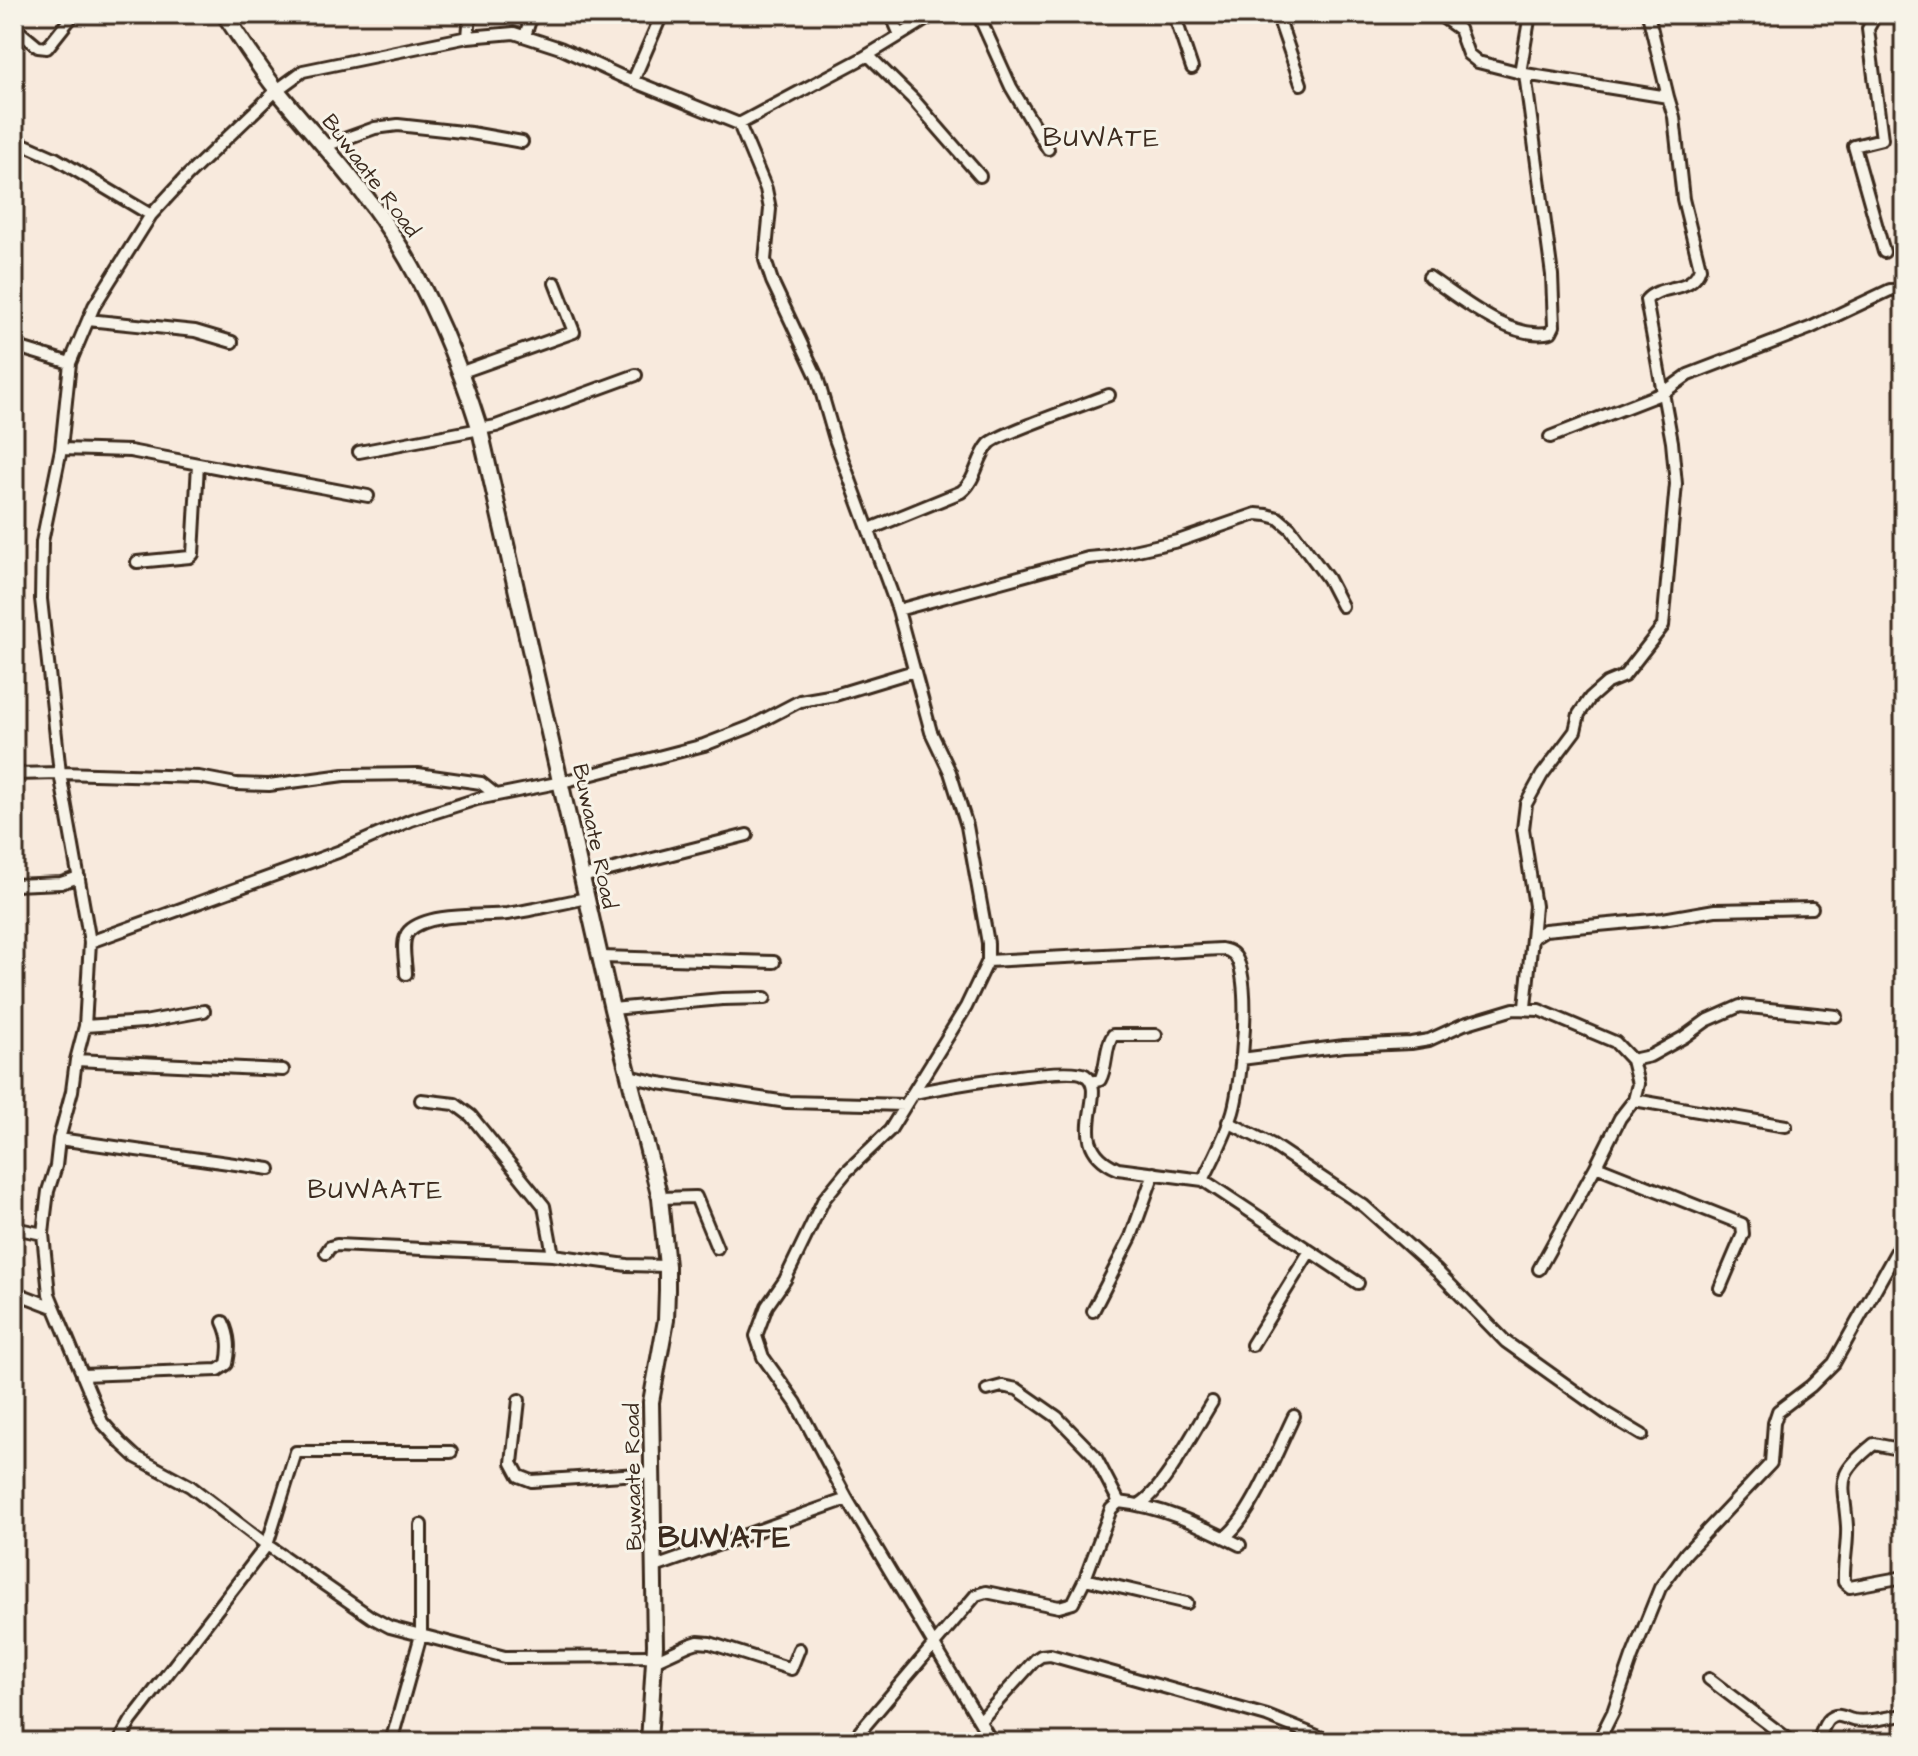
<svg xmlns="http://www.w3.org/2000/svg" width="1918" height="1756" font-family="'Architects Daughter',sans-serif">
<rect width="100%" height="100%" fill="#f8eadd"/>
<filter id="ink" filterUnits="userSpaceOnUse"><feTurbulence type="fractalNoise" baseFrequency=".0125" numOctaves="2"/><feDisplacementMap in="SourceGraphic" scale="16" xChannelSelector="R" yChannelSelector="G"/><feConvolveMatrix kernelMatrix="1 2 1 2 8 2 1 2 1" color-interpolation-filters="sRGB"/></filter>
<g filter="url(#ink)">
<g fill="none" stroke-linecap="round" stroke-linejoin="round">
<defs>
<path id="street" d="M891,14L900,35
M978,14L1011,87L1048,149
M1174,14L1192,68
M1277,14L1301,84
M1438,14L1459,29L1468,54L1478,62L1525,74L1668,97L1674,117L1683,199L1700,268C1692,294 1661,283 1646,300L1672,442L1676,484L1663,626L1624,676L1607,683L1590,698L1579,714L1575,731L1542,775L1526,804L1523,829L1535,906L1532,938
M1648,14L1668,97
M1876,14L1868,29L1882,139L1854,146L1884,252
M14,27L38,47L47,48L74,14
M525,36L532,14
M468,37L470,14
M868,55L913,99L980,176
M1520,73L1530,14
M633,81L662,14
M739,124L766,189L770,209L765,260L772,281L817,377L835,439L898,610L931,732L950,772L967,826L988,943V961L966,1007L890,1130L847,1171L824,1199L785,1280L767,1306L756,1336L763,1357L796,1403L847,1499L992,1742
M14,140L55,158L151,215
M325,146L375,128L398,125L471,133L522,142
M1429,277C1460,298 1512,342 1551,332L1554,326L1552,275L1525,74
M88,320L195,331L232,342
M14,346L70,363
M462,372L574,332L555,283
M1550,437L1663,393L1688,375L1810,328L1890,290H1904
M61,449L130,451L368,496
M359,452L496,426L636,375
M870,529L961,492C976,481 977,458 989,444C996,435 1091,402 1109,395
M137,562L190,557L193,554L198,464
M898,610L1088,558L1110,556L1178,541L1256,514L1267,515L1278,518L1290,528L1328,579L1342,606
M14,774L60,773L199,777L236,784L269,785L344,775L418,774L481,783L496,795
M582,877L747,835
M14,885L61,883L79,877
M90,942L338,852L411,820L477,799L562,782L704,745L750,727L800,701L835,695L914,671
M601,957L774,962
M988,961L1221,949C1226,950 1229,950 1233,954C1254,972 1241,1085 1233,1112C1226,1135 1214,1158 1203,1180
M406,974C406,962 400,940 409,931C429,912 481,917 507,914C534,910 561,903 587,898
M1525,1007L1532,938L1545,930L1663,919L1715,910L1812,908
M612,1009L722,999L765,998
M85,1026L144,1022L204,1011
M1241,1059L1344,1046L1411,1043L1429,1040L1464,1024L1514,1009L1539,1010L1615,1042L1632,1060L1638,1084L1634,1100L1620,1118L1596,1166L1742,1224L1743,1234L1720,1288
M76,1060L283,1070
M1632,1060L1650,1056L1684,1037L1706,1021L1740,1006L1836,1016
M629,1076L659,1083L787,1102L905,1105
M1091,1082L1100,1080C1108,1065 1104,1049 1113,1035H1156
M914,1093C938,1088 1070,1064 1085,1075C1111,1092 1060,1144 1118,1169L1203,1180L1358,1283
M421,1100L455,1104L471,1116L544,1206L553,1255
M1634,1100L1786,1126
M1228,1122L1271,1144L1364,1206L1437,1271L1506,1342L1607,1414L1642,1435
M59,1139L270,1169
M660,1198L696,1197L717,1248
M14,1228L43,1234
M326,1253L330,1247L337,1245L553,1255L627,1265L667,1266
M1539,1269L1596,1166
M14,1292L53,1307
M1093,1311L1131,1237L1154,1173
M1252,1345L1310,1251
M82,1375L218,1370L227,1364C230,1349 230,1337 223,1322
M987,1390L1002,1386L1017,1389L1057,1417L1095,1456L1119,1502
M519,1400L512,1463L519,1476L532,1481L653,1473
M1904,1450L1874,1444C1833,1477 1844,1481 1847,1526C1848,1544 1843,1563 1844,1582L1850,1587L1904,1577
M1140,1504C1164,1490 1195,1429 1212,1402
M1225,1537C1252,1517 1278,1448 1294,1416
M655,1567L847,1499
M1085,1579L1187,1603
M654,1656L505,1657L390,1627L371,1617L267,1545L190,1486L136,1457L122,1444L102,1422L49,1294L43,1234L45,1215L48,1191L56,1166L59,1139L72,1091L76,1060L85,1026L90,942L60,773L41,599L42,542L61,449L70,363L94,306L151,215L186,177L277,90L303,71L468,37L514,33L560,48L623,77L739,124L863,58L935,14
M654,1661L689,1645L698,1642L710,1643L791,1669L799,1649
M1709,1679L1792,1742
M980,1721L1035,1660L1041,1656L1050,1655L1267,1716L1332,1742
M119,1742L131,1721L267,1545L296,1452H451
M391,1742L421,1635V1525
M851,1742L976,1595L986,1592L1059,1607L1073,1603L1085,1579L1111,1509L1119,1502C1164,1507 1201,1526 1240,1545
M1598,1742L1613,1712L1632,1657L1660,1588L1686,1553L1771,1463L1774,1423L1778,1411L1811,1386L1834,1363L1904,1238
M1818,1742C1821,1735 1823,1724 1829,1719C1838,1712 1844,1718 1853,1720C1869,1723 1888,1717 1904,1715"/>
<path id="secondary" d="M224,14C241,39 257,65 276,89C314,136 357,180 390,231C430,292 458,360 480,430L612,1009L660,1198L667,1266V1290L666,1320L651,1402L655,1645L649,1742"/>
</defs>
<use href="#street" stroke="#3b2a1e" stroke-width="16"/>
<use href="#secondary" stroke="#3b2a1e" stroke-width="20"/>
<use href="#street" stroke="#f7f3e8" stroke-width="10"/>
<use href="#secondary" stroke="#f7f3e8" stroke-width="14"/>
</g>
</g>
<g text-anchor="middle" stroke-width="6" stroke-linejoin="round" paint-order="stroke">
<g font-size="22" fill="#3b2a1e" stroke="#f7f3e8">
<text transform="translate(372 175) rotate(53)" y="8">Buwaate Road</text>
<text transform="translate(596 836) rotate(78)" y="8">Buwaate Road</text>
<text transform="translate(632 1477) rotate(-91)" y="8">Buwaate Road</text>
</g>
<g font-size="26" letter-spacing="2" fill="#3b2a1e" stroke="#f7f3e8">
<text x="1102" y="146">BUWATE</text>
<text x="376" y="1198">BUWAATE</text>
</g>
<g font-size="30" font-weight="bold" letter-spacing="2" fill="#3b2a1e" stroke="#f7f3e8">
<text x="725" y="1547">BUWATE</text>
</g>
</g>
<rect width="1918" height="1756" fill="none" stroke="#f7f3e8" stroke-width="48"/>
<rect x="24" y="24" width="1870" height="1708" fill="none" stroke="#3b2a1e" stroke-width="3" filter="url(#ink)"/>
</svg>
